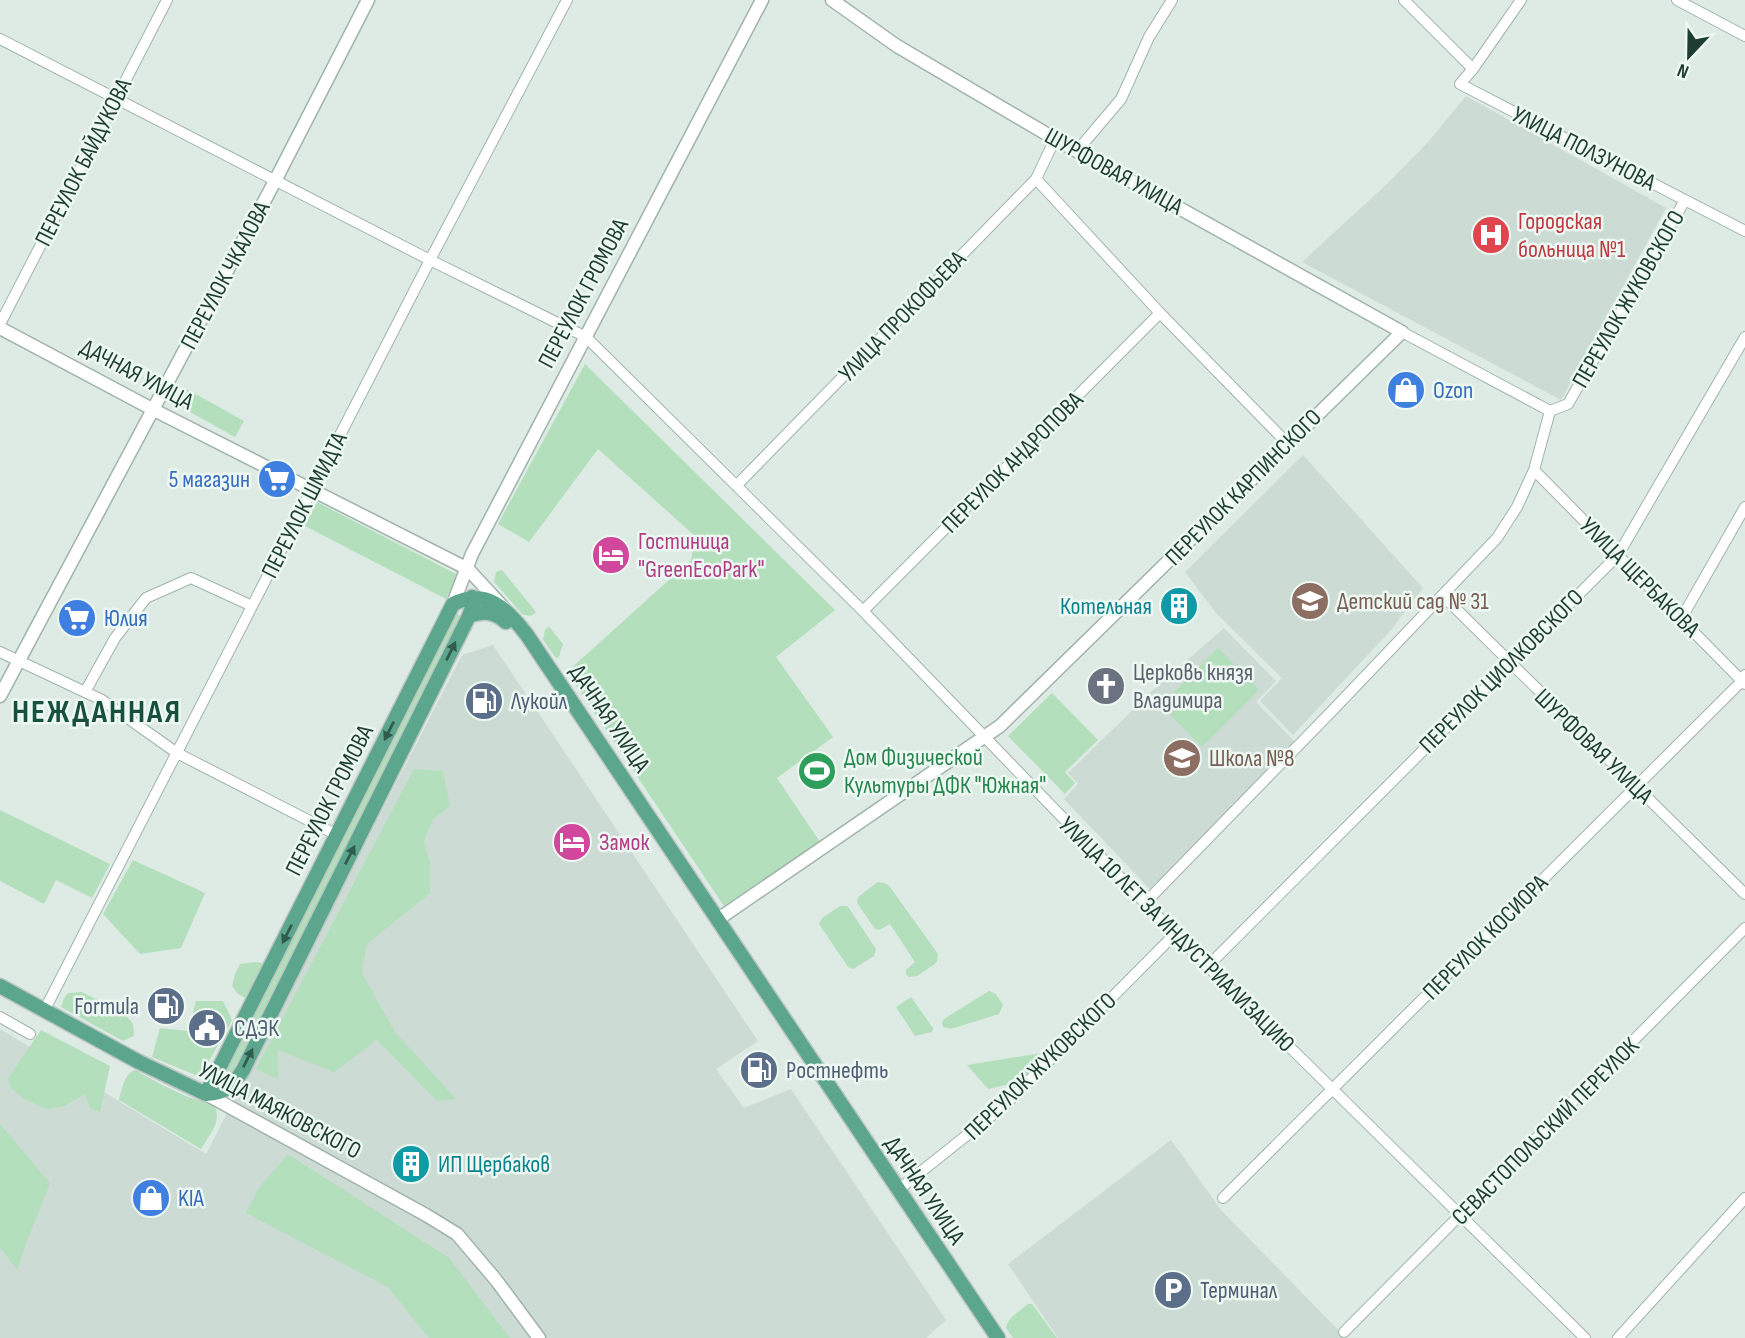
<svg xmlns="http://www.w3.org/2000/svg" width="1745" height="1338" font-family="'Sofia Sans Condensed',sans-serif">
<rect width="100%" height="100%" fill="#deebe4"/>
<path fill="#ccdbd3" d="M1466,96L1666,208L1561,400L1302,262L1388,183L1428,142Z
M1303,455L1423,588L1392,629L1293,735L1260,701L1282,678L1216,613L1185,572Z
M1224,628L1276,681L1256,702L1296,743L1150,889L1064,799L1078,784L1068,773L1153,690Z
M493,645L758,1041L716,1069L744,1108L791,1089L946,1320L926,1338H0V1029L206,1154L462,655Z
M1171,1140L1221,1210L1346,1338H1058L1008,1264Z"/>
<path fill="#b3dfbc" d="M585,364L835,610L776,657L833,737L777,778L820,842L724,906L567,672L691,560L696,537L598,449L529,542L498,524Z
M183,387L244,421L235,437L174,403Z
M317,502L458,575L446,599L305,526Z
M502,570L536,612C532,617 528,616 522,614L497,585L494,582L496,572Z
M453,612L461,616L232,1073L224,1069Z
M548,627L550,628L563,644L559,657L556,658L543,640L545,630Z
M1218,648L1259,690L1202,747L1161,705Z
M1052,693L1098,740L1065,772L1075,783L1065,794L1008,736Z
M414,769L443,771L450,806L433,819L424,841L430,863V893L367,944L362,973L395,1032L456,1099L437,1101L376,1039L368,1047L334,1072L278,1050V1079L256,1069Z
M0,810L110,864L92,898L56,880L44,904L0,881Z
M133,860L205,893L181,948L140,954L103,914Z
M878,882L887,884L890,887L938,954L937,961L935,964L917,976L909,977L906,974V970L915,962L890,924L879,930L875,929L857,903L858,897Z
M840,906H847L849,908L876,949L874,956L853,969L848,967L819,924L822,918Z
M255,962L263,963L245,998L238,994L232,986L235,974L240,964Z
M989,991L996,994L1003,1005L999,1014L951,1029L943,1027L942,1023L944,1019Z
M82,992L125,1014L133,1024L134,1036L123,1041L61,1007L64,998L68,993Z
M911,997L933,1028L932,1032L915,1036L896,1007Z
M196,1001H223L232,1020L200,1077L152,1057L160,1028L188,1031Z
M41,1030L110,1066L100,1112L90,1108L85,1094L65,1106L47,1109L24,1099L11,1088L8,1078Z
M1042,1053L1024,1081L988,1089L967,1065Z
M135,1070L162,1085L188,1097L214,1105C223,1121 209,1135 201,1149L119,1100C122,1089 124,1074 135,1070Z
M0,1124L50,1183L27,1241L17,1270L0,1247Z
M288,1154L449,1258L510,1338H429L388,1287L246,1213L259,1188Z
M1028,1304H1032L1057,1338H1013L1006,1328C1008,1317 1020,1311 1028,1304Z"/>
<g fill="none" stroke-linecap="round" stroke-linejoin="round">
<defs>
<path id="minor" d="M1404,0L1473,69
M1521,0L1473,69L1460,84L1745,231
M1677,0L1745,36
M0,39L430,260L586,337L863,611L1175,934L1585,1338
M1077,151L1121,99L1149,37L1172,0
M1036,179L1160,313L1287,443
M0,324L167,0
M1402,332L1550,411
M1534,470L1745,684
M737,485L1036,179L1055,139
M1443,596L1745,894
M863,611L1160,313
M1681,619L1745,507
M0,652L102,700L177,753L337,835
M85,692L115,638L146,598L191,578L252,606
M1145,903L1331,712L1497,538L1517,507L1534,470L1550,411L1568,404L1685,200
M1208,966L1618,555L1745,337
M44,1011L430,260L567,0
M0,1017L30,1034
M898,1190L1006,1104L1175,934
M1223,1198L1742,681L1745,675
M1344,1332L1745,928
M1618,1338L1745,1198"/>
<path id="tertiary" d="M0,328L154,410L468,569L502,606
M453,604L472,554L762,0
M0,696L275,181L368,0
M717,920L1000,726L1402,332L1055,139L897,46L832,0
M206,1094L426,1215L457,1234L496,1280L539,1338"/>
<path id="primary" d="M472,597L473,605L469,616L243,1070C233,1086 225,1093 206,1094L453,604C486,587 507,609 527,635L998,1338
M469,616C483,611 494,611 506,622
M0,986L139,1062L206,1094"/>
</defs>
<use href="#minor" stroke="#a0b3ab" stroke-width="12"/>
<use href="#tertiary" stroke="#a0b3ab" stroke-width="15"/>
<use href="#primary" stroke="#bbc5c2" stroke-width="17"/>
<use href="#minor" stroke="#fff" stroke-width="10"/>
<use href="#tertiary" stroke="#fff" stroke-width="12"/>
<use href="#primary" stroke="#5da68e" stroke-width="14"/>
</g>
<defs><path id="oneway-solid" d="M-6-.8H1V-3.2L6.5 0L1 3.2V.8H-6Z" transform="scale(1.75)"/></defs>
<g fill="#305c4e">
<use href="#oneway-solid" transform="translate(451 651) rotate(-64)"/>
<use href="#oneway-solid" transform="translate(389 731) rotate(117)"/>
<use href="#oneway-solid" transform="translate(350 855) rotate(-63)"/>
<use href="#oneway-solid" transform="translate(287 934) rotate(117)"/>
<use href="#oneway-solid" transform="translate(248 1058) rotate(-63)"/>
</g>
<defs>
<symbol id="hospital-disc" viewBox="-11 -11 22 22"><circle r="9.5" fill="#e0444e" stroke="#eef8f2"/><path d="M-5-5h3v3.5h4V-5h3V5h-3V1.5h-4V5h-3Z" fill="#fff"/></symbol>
<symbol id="shop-disc" viewBox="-11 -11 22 22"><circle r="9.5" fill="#3f7fe0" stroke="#eef8f2"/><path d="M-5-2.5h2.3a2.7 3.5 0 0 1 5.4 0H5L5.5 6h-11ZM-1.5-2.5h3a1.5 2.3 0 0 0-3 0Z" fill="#fff"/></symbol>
<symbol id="supermarket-disc" viewBox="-11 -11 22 22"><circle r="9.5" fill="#3f7fe0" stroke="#eef8f2"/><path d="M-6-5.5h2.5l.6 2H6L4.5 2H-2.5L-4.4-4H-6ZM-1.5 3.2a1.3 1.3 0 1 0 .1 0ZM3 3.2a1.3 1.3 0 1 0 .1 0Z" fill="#fff"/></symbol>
<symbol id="hotel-disc" viewBox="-11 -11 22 22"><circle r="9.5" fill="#d1479c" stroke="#eef8f2"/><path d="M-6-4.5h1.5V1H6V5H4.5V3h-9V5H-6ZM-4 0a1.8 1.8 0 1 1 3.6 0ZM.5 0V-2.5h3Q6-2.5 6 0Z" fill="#fff"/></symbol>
<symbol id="school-disc" viewBox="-11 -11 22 22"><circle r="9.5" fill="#8d6e63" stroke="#eef8f2"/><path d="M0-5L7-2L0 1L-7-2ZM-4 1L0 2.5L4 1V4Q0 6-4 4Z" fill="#fff"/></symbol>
<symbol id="building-disc" viewBox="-11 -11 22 22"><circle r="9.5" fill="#0f9aa8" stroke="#eef8f2"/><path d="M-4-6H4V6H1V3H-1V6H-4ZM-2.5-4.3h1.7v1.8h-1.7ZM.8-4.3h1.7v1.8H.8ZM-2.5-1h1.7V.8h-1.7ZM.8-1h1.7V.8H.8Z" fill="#fff"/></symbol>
<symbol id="church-disc" viewBox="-11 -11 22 22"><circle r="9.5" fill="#6b7280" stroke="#eef8f2"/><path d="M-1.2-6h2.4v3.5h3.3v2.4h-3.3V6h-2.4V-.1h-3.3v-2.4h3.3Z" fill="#fff"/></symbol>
<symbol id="fuel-disc" viewBox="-11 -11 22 22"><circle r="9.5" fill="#5c6f8a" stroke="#eef8f2"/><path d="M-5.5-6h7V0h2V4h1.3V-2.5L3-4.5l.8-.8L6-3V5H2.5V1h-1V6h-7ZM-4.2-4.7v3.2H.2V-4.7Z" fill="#fff"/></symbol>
<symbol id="stadium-disc" viewBox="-11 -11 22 22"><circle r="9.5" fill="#2e9e5b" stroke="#eef8f2"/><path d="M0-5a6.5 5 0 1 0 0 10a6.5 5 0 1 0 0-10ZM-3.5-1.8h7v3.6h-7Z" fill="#fff"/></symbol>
<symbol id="civic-disc" viewBox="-11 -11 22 22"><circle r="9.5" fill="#5c6f8a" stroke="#eef8f2"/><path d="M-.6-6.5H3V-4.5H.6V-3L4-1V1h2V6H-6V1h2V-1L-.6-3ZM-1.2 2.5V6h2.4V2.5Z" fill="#fff"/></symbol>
<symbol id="parking-disc" viewBox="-11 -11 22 22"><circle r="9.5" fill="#5c6f8a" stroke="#eef8f2"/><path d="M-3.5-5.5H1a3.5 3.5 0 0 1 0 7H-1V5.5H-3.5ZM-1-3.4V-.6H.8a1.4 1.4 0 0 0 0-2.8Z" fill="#fff"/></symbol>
</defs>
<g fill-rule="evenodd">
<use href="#hospital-disc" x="1469" y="213" width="44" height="44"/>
<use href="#shop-disc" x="1384" y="368" width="44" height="44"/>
<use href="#supermarket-disc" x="255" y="457" width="44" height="44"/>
<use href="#hotel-disc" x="589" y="533" width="44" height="44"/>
<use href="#school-disc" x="1288" y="579" width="44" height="44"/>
<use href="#building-disc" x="1157" y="584" width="44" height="44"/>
<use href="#supermarket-disc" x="55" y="596" width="44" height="44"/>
<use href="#church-disc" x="1084" y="664" width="44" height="44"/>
<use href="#fuel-disc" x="462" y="679" width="44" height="44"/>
<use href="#school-disc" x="1160" y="736" width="44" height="44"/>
<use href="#stadium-disc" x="795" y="749" width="44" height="44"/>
<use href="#hotel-disc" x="550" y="820" width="44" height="44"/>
<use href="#fuel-disc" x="144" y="984" width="44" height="44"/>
<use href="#civic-disc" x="185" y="1006" width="44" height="44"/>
<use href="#fuel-disc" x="737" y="1048" width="44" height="44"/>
<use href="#building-disc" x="389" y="1142" width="44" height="44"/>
<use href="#shop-disc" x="129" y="1176" width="44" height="44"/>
<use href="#parking-disc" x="1151" y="1268" width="44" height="44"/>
</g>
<g text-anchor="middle" stroke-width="5" stroke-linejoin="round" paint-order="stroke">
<g font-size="24" fill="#1d3d32" stroke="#eef8f2">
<text transform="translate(1584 148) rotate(27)" y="8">УЛИЦА ПОЛЗУНОВА</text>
<text transform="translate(83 162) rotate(-63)" y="8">ПЕРЕУЛОК БАЙДУКОВА</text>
<text transform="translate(1114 171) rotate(29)" y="8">ШУРФОВАЯ УЛИЦА</text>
<text transform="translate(225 275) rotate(-62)" y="8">ПЕРЕУЛОК ЧКАЛОВА</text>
<text transform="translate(583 293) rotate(-62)" y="8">ПЕРЕУЛОК ГРОМОВА</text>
<text transform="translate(1628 299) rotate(-60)" y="8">ПЕРЕУЛОК ЖУКОВСКОГО</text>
<text transform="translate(902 316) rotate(-46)" y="8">УЛИЦА ПРОКОФЬЕВА</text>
<text transform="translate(137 374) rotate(28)" y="8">ДАЧНАЯ УЛИЦА</text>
<text transform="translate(1012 462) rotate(-45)" y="8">ПЕРЕУЛОК АНДРОПОВА</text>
<text transform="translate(1243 487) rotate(-45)" y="8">ПЕРЕУЛОК КАРПИНСКОГО</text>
<text transform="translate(304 505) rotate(-63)" y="8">ПЕРЕУЛОК ШМИДТА</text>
<text transform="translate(1640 577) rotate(45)" y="8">УЛИЦА ЩЕРБАКОВА</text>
<text transform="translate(1501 671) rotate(-45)" y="8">ПЕРЕУЛОК ЦИОЛКОВСКОГО</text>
<text transform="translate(610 718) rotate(56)" y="8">ДАЧНАЯ УЛИЦА</text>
<text transform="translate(1594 746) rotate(44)" y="8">ШУРФОВАЯ УЛИЦА</text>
<text transform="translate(329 800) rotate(-63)" y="8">ПЕРЕУЛОК ГРОМОВА</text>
<text transform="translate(1177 934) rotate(45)" y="8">УЛИЦА 10 ЛЕТ ЗА ИНДУСТРИАЛИЗАЦИЮ</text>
<text transform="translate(1485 937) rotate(-45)" y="8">ПЕРЕУЛОК КОСИОРА</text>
<text transform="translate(1040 1066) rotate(-44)" y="8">ПЕРЕУЛОК ЖУКОВСКОГО</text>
<text transform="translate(280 1110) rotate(28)" y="8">УЛИЦА МАЯКОВСКОГО</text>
<text transform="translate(1545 1131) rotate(-45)" y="8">СЕВАСТОПОЛЬСКИЙ ПЕРЕУЛОК</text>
<text transform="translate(925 1190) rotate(56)" y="8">ДАЧНАЯ УЛИЦА</text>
</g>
<g font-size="24" fill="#be3a42" stroke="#eef8f2" text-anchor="start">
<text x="1518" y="229">Городская<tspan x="1518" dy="28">больница №1</tspan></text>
</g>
<g font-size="24" fill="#366cbe" stroke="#eef8f2" text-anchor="start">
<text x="1433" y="398">Ozon</text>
<text x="250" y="487" text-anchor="end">5 магазин</text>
<text x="104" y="626">Юлия</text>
<text x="178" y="1206">KIA</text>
</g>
<g font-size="24" fill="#b23c85" stroke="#eef8f2" text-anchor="start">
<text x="638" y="549">Гостиница<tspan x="638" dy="28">"GreenEcoPark"</tspan></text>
<text x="599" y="850">Замок</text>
</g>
<g font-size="24" fill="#785e54" stroke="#eef8f2" text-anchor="start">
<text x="1337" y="609">Детский сад № 31</text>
<text x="1209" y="766">Школа №8</text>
</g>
<g font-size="24" fill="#0d838f" stroke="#eef8f2" text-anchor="end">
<text x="1152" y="614">Котельная</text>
<text x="438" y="1172" text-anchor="start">ИП Щербаков</text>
</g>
<g font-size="24" fill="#5b616d" stroke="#eef8f2" text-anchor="start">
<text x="1133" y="680">Церковь князя<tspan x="1133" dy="28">Владимира</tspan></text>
</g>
<g font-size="24" fill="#4e5e75" stroke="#eef8f2" text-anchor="start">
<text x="511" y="709">Лукойл</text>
<text x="139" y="1014" text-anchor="end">Formula</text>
<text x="234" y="1036">СДЭК</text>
<text x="786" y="1078">Ростнефть</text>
<text x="1200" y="1298">Терминал</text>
</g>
<g font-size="24" fill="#27864d" stroke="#eef8f2" text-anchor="start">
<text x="844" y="765">Дом Физической<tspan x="844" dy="28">Культуры ДФК "Южная"</tspan></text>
</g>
<g font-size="32" font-weight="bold" letter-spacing="2" fill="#17503e" stroke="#eef8f2">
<text x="97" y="722">НЕЖДАННАЯ</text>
</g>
</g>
<g transform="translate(1689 56) rotate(202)" stroke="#eef8f2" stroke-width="5" paint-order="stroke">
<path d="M0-5L12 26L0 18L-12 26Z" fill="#1d3d32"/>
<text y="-10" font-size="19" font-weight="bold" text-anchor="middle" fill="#1d3d32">N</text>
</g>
</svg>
